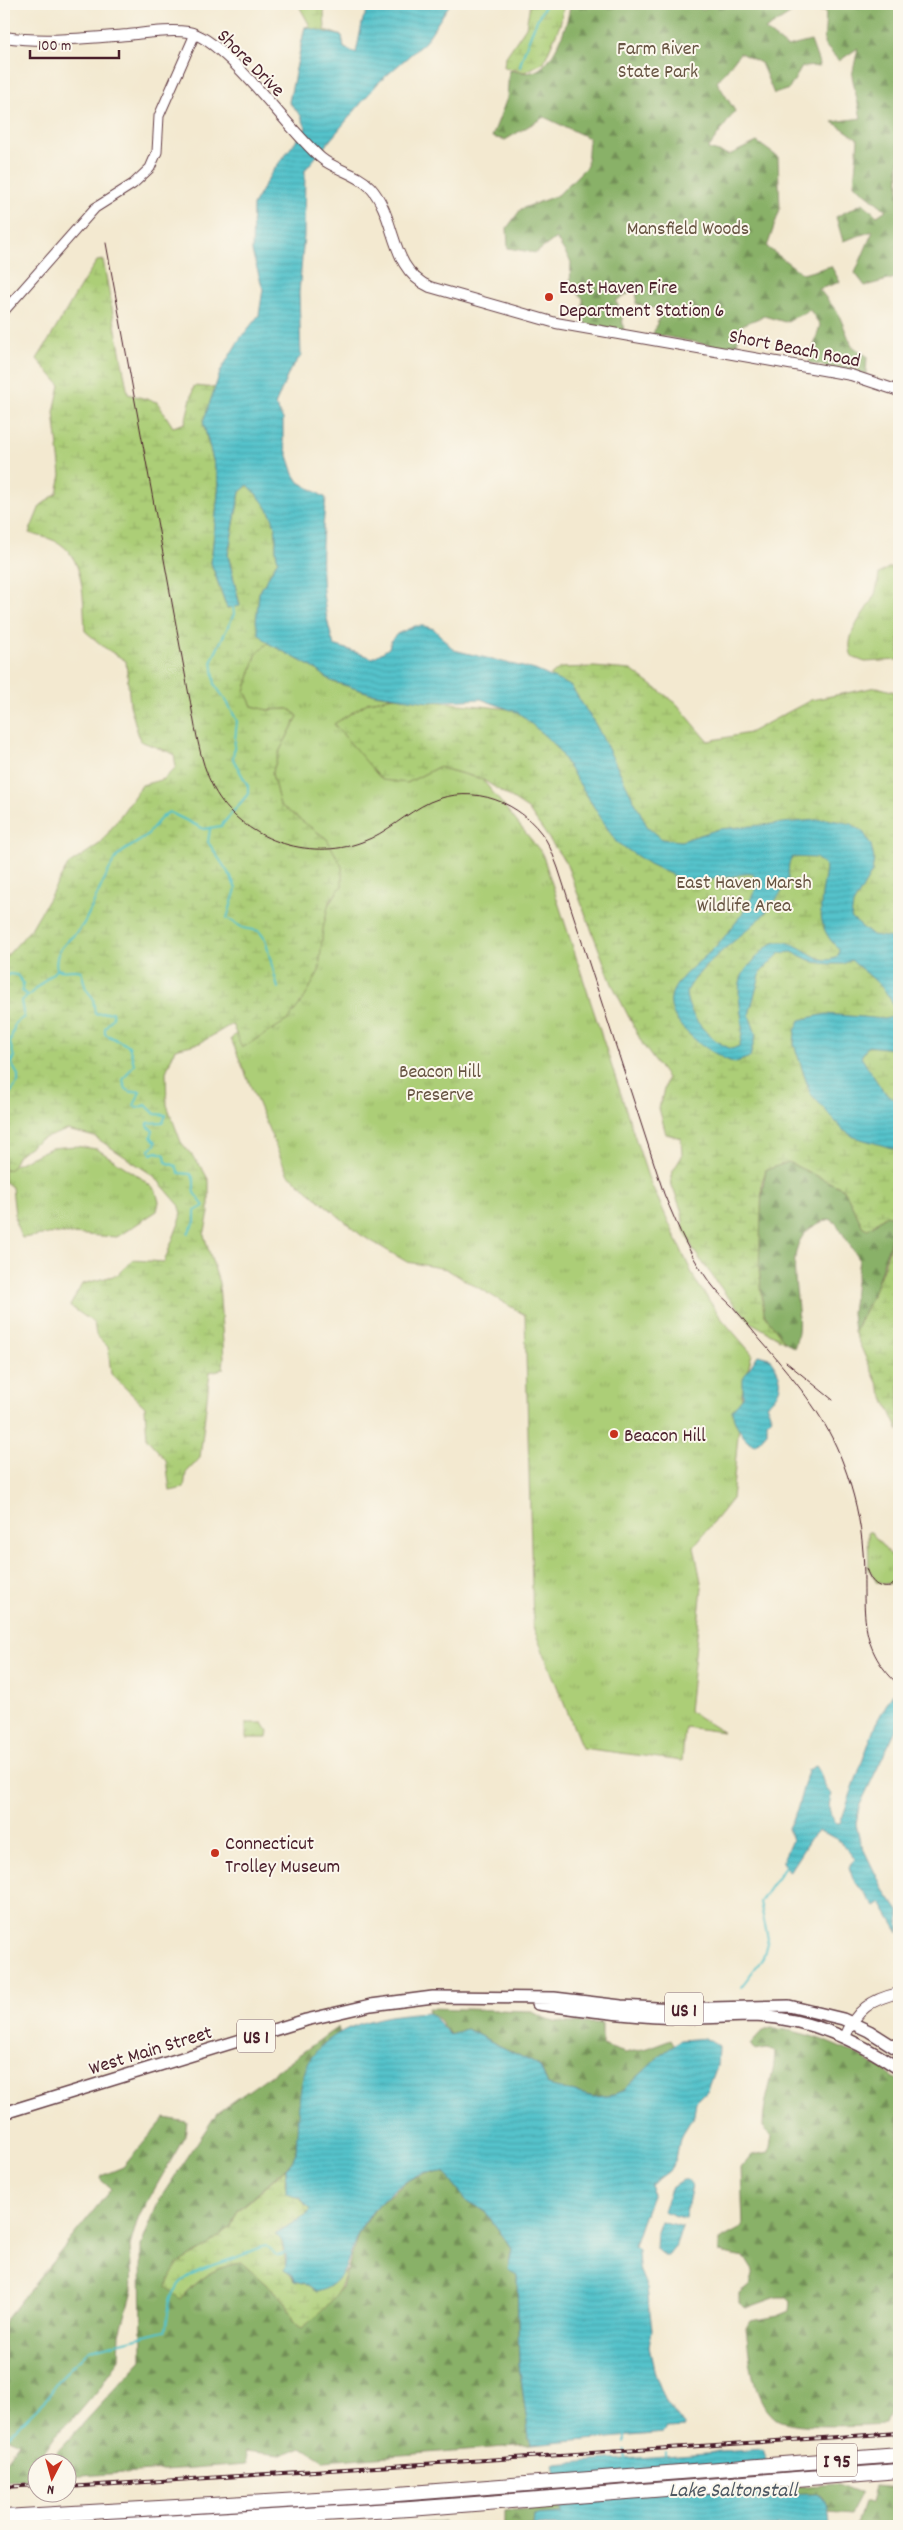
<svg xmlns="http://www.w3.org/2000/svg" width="903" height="2530" font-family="Dekko,sans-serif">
<defs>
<pattern id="grass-tufts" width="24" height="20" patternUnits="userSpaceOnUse" patternTransform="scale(1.25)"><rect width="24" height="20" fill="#acce77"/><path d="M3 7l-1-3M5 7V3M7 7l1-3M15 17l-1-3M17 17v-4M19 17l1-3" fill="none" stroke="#96b067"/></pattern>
<pattern id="forest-firs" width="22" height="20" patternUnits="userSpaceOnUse" patternTransform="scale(1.25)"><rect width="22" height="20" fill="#89b168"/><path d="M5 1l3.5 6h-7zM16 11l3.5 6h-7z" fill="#728f56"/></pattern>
<pattern id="wetland-marsh" width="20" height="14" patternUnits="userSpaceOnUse" patternTransform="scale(1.25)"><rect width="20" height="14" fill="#acce77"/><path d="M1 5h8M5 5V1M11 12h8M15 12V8" fill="none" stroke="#96b067"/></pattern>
<pattern id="water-rules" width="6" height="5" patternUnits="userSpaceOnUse" patternTransform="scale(1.25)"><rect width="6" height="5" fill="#54c2ca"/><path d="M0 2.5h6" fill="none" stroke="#4ba6ae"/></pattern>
</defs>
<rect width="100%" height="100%" fill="#fbf7ec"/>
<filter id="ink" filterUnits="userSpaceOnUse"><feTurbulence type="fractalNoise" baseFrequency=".02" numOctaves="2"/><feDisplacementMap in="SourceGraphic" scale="10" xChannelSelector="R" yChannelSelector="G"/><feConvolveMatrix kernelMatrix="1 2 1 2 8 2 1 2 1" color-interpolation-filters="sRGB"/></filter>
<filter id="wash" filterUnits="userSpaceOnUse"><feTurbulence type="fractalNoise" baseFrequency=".0096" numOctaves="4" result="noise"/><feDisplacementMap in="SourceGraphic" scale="20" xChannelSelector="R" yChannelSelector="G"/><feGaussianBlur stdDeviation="1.12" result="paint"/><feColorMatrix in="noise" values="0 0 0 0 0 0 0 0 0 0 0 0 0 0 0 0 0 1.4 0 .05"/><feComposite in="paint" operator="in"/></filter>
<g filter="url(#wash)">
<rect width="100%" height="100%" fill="#f3e9d0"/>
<path fill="url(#grass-tufts)" stroke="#7b7651" d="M899,567V660L865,662L852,657C843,633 865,615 875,594C877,588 878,581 879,574L888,568Z
M268,643L317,670L331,681L370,693L394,697L369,702L334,724L353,746L407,783L438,767L482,779L542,853L648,1177L695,1280L722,1319L752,1354L742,1393L732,1499L694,1546L702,1587L689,1711L723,1732L685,1727L682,1761L582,1748L533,1627L525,1315L446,1269L407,1262L361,1235L287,1173L231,1039L249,1020L342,885L327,839L280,806L272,774L279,752L298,716L289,709L267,710L252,706L245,691L256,655Z
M75,1146L97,1149L140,1177L156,1191L159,1202L157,1211L117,1237L55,1233L22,1238L16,1224L12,1187L4,1182V1170L51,1148Z
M868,1532H871L894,1560L898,1571L892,1584L877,1583L869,1569Z
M246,1723H263L268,1731L267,1738H246Z"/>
<path fill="url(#forest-firs)" stroke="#6a684a" d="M570,4H620L625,7C645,4 687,0 703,10L714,4H899V277L865,286L855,273L873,231L843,241L836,217L863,203L877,216L886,210L854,184L858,139L833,122L861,118L852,76L858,48L839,61L824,44L826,12L799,8L765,30L787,47L811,41L820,66L802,67L789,89L774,94L761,63L740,53L717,82L735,111L708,149L729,155L757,142L778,157L780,209L767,247L803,274L831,266L840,282L819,289L838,313L852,346L867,356L866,375L809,363L820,325L810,310L785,322L764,316L742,325L735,350L653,334L662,310L636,304L637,289L615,301L621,309L624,333L583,323V298L570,287L571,262L556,238L536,253L508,248L507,228L521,209L558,195L587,166L589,138L544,117L505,140L492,137L507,98L509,70C516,71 526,74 532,72C553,68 569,23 570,4Z
M788,1162L844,1189L863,1227L873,1226L886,1215L891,1216L893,1233L875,1289L854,1332L852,1312L859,1259L836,1223L830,1219C766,1237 812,1305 794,1348C783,1341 768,1326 764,1313C755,1288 759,1197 766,1170Z
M428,2008L532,2011C552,2026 578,2023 602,2023V2045L625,2053L647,2048L671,2039L675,2046L666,2050L624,2090L614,2095L594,2097L548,2085L540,2066L466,2029L450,2035L439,2020L429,2012Z
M338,2027L340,2034L325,2043L302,2084L296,2152L292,2162L238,2210L231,2227L204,2248L177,2264L180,2299C197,2279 215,2266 242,2263L286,2302L294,2323L342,2287L359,2231L378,2205L410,2179L428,2172L446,2173L466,2201L485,2211L512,2249L509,2262L517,2274L519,2365L530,2445L324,2461L302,2447L281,2455L245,2451L247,2464L68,2477V2462H51L56,2453L142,2360L141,2246L159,2200L217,2113Z
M771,2028C816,2032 862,2055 899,2080V2387L885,2424C863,2425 789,2430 775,2418C751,2398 750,2357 746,2328L750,2321L778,2316L790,2311L791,2301L787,2297H777L746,2308L739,2303V2294L749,2286L753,2271L745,2258L719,2253V2240L743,2227L741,2168L752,2155L769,2152L772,2136L763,2127C763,2099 774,2081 775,2052L767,2049L755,2051L750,2044L761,2032Z
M165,2118L187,2122L185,2136L138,2218L130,2246L132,2291L120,2334L119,2358L99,2389L76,2416L56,2434L45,2450L38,2462L36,2479L4,2480V2463L19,2442L4,2437V2322L111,2189L100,2179L101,2176L123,2167Z
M838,2484L861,2493L850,2514L829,2512L824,2497L819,2493L778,2494L776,2488Z
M874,2486L899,2488V2526H855L863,2504H870Z
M561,2506L563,2515L534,2516L533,2526H504V2511Z
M444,2521V2526H396Z"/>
<path fill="url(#wetland-marsh)" stroke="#7b7651" d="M298,4H316L324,10L325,30L342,36L344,48L356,53L301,116L289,102L305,27L310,26Z
M530,4H564L560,25L544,62L525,72L504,67L505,58L526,27Z
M103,260L128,394L157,402L173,427L185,423L194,386L216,388L203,422L219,483L211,563L227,608L240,605L228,555L240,492L248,484C262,500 276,515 276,537C276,546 275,551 278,560L259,593V634L268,643L256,655L245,691L252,706L267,710L289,709L298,716L279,752L272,774L280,805L327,839L342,867V886L329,902L323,929L319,971L305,997L288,1020L242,1048L232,1024L200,1043L175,1049L166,1072L167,1105L181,1142L202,1168L209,1181V1213L204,1235L219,1283L224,1358L223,1369L210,1372L200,1458L186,1473L184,1488L170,1491L166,1460L147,1439L145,1407L111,1374L108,1347L96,1335L94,1323L70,1306L82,1284L117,1275L133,1260L164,1262L181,1218L180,1206L154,1176L95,1137L67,1130L39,1140L18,1155L11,1169L4,1170V959L31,929L68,865L101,843L142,785L164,779L176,767L174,754L140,741L130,705L126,661L105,648L85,631C83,602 86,555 55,541C47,537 37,536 29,533L40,506L57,493L61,475L54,412L60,385L37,359C58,327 75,292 97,261Z
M594,667L631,670L676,703L708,741L749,733L811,700L877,687L899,693V1431L854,1332C867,1309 900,1240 891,1216L886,1215L868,1229L863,1227L844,1189L788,1162L766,1170L762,1182L759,1269L764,1314L785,1342L752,1323L727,1296L694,1251L684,1230L682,1212L671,1183L673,1171L682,1156L681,1138L666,1134L659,1108L667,1078L643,1045L612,984L566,863L528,809L482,779L438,767L407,783L382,780L334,724L369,702L394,697L509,709L560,668Z
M286,2168L285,2186L311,2209L306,2215L276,2233C287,2242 283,2256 286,2267C287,2272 292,2276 294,2281L303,2283L317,2292L330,2286L346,2270C340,2297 323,2311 302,2328L294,2323L286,2302L242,2263C215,2266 197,2279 180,2299L166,2287L177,2264L204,2248L231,2227L238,2211Z"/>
<path fill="url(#water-rules)" stroke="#4f707a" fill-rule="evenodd" d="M371,4H450L425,42L378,83L305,170L304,236L299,293L301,356L290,370L275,405L283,419V440L294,474L299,482L326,498C320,548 318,596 334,645L373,658L389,648L391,640L397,634L415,626H424L434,629L454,650L535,670L571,686L597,727L647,826L662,839L681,841L719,829L826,819L852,824L864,833L871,845L874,859L872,872L853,905L851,918L872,935L899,939V959L895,967L899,972V1045L892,1049L868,1046L861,1057L883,1091L899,1102V1150L854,1137L843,1130L810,1093L794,1044L795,1031L800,1020L826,1014L884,1019L896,1016C892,990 869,976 851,960L843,964H829L814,962L792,952L780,953L761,972L749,1015L756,1034L750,1057L734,1063C712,1054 659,1022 673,991C681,975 697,964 710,952C729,934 748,908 758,884L753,874C740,872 731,880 718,876L710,881H685L649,864L616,842L555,745L519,713L481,699L428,702L370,693L331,681L317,670L268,643L259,634L256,622L259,593L278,560C275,551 276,546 276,537C276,515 262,500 248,485L240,492L228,555L240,606L227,608L211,563L219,483L203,422L221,370L239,340L259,315L263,289L252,252L253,205L272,172L306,128L301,116L289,102L305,27L342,36L344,48L356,53L363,19ZM792,857L816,858L826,867C822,900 812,925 839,949L838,956C817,973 794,928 768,946C761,951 755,960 749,966C727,988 750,1020 739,1046L732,1049C711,1042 688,1017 686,993C703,959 742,939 767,911C773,903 783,892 787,882C790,873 786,866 792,857Z
M758,1355L769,1358C783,1376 786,1389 766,1405L772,1417L767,1422V1432L755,1445C744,1442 733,1421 732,1410L743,1397V1378Z
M899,1682V1723L859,1807L856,1824L860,1842L882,1887L899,1911V1933L881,1903L875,1907L853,1879L849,1867L855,1859C842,1844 838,1836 818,1831L810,1839L789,1872L782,1862L792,1840L788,1828L797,1810L808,1770L816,1766C824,1776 821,1787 832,1794C827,1808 829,1812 836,1824H840L876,1723Z
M429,2012L450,2035L466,2029L534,2063L540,2067L548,2085L594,2097L614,2095L624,2090L666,2050L681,2040L705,2038L718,2046L717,2066L708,2090L696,2102L694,2115L680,2138L676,2159L669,2171L651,2185L652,2196C650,2199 635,2241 634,2246L638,2250L639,2269L647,2288L652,2330L649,2347L655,2374L666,2402L685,2427L667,2428L664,2433L530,2445L519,2365L517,2275L508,2270L512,2249L485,2211L466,2201L446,2173C440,2173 433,2171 427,2172C403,2177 369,2210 359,2232C347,2256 348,2283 317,2292L303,2283L294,2281L292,2275L284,2270C289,2260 285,2240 275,2234L306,2215L311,2209L300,2198L286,2194V2168L292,2162L296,2152C298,2126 297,2079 311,2058C336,2022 389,2014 429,2012Z
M683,2180H688L692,2185L685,2218H682L663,2211L671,2188Z
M661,2221L682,2227L675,2247L668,2256H664L656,2249L657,2232Z
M762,2449L778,2494L819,2493C829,2501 829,2514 830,2526H533L534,2516L562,2514L554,2464Z"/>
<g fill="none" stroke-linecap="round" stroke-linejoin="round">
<path stroke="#54c2ca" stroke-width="2" d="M520,67C521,58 538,14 544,8V4
M210,829L208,842L231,877L236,889L227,918L243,928L259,931L265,939L278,988
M4,978L9,974L17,975L23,983L22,991L28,996L57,969
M4,1101L18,1083V1075L11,1063L14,1057L10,1043L15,1023L24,1017L21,1001L28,996
M188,1233L195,1222V1211L204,1206L194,1193V1180L191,1174L179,1173L176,1166L166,1162L165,1155L157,1152L151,1154L149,1150L155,1145L156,1142L151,1137L153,1131L148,1126V1123L163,1122L166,1115L155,1114L146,1105L137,1108L134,1106L140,1091L130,1092L126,1089L123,1080L134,1064L129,1046L105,1034V1028L113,1017L112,1012L95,1014L93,998L86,989L81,971C72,968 65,973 57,969C52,946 74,940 84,923C96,901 103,877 117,857C123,849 137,844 145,837C154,828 158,818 169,812L204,829L221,826L248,794V786L233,759L237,721L227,702L215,685L212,660L234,614L233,606
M741,1987L763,1958L768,1939L760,1902L785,1866
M625,2435V2442
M4,2440L47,2398L63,2375L89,2350L165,2331C169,2319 167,2304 173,2293C184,2270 219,2265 240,2256C249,2253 256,2248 266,2246C274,2252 275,2259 286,2253
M625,2450V2461
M665,2452V2456"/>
</g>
</g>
<g filter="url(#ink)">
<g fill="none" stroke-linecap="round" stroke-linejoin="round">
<defs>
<path id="tertiary" d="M4,311L95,208L133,184L150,168L157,152L159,116L195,34"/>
<path id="secondary" d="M4,37C46,43 86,38 128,35C147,33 169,29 188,32C225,38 289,131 321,158C335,170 357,173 370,187C398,218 388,268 430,287L556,323L851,375L899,391
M845,2037C856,2010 871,1999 899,1993"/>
<path id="primary" d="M538,2004C586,2010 633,2017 682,2018C706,2019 730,2016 754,2016C808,2018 856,2039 899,2069
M4,2113L306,2020L371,2005L433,1997L554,1998L621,2006L674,2009L789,2006L843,2019L869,2031L899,2050"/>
<path id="motorway" d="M4,2517L385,2495L899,2455
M109,2526L410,2509L899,2471"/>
</defs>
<use href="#tertiary" stroke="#633d44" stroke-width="11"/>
<use href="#secondary" stroke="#633d44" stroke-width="12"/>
<use href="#primary" stroke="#633d44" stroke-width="14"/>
<use href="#motorway" stroke="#633d44" stroke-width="16"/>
<use href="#tertiary" stroke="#fff" stroke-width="9"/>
<use href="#secondary" stroke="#fff" stroke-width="10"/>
<use href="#primary" stroke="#fff" stroke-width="11"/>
<use href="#motorway" stroke="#fff" stroke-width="14"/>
<path stroke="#4a1f2b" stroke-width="1" d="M106,243L188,690C195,722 198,759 214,789C241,839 309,862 362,842C387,833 406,813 430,802C473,783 522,802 546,840C551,848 554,858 558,868L664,1194C678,1227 692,1262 716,1290C721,1296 727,1301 732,1306C745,1320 756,1336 769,1350C799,1386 827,1419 843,1463C854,1492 861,1522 863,1552C867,1605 854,1645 899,1685
M786,1362L833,1400
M897,1543L899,1562
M866,1568C870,1580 876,1589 890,1587L899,1579"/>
<defs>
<path id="rail" d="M4,2487L38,2485
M68,2487L899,2433"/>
</defs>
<use href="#rail" stroke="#4a1f2b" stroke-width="4"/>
<use href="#rail" stroke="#fbf7ec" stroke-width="2" stroke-dasharray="5.5" stroke-linecap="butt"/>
</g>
</g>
<g fill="#c8321e" stroke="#fbf7ec" stroke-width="2">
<circle cx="549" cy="297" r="5"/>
<circle cx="614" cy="1434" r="5"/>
<circle cx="215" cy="1853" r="5"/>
</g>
<g text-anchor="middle" stroke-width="4" stroke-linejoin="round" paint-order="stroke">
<g fill="#fbf7ec" stroke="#7f6065" stroke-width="1">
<rect x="665" y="1992.5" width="38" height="33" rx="4"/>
<rect x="237" y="2019.5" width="38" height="33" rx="4"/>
<rect x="817" y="2443.5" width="40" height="33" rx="4"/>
</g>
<g font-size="19" font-weight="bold" fill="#4a1f2b">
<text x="684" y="2016">US 1</text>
<text x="256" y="2043">US 1</text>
<text x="837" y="2467">I 95</text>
</g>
<g font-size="20" fill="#675442" stroke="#fbf7ec">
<text x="658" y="54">Farm River<tspan x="658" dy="23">State Park</tspan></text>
<text x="688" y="234">Mansfield Woods</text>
<text x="744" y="888">East Haven Marsh<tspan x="744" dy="23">Wildlife Area</tspan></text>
<text x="440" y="1077">Beacon Hill<tspan x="440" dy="23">Preserve</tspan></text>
</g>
<g font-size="20" fill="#4a1f2b" stroke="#fbf7ec">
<text transform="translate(252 62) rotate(45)" y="7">Shore Drive</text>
<text transform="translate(795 347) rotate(11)" y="7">Short Beach Road</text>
<text transform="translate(150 2049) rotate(-17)" y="7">West Main Street</text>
</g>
<g font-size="20" fill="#4a1f2b" stroke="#fbf7ec" text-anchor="start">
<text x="559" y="293">East Haven Fire<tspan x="559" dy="23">Department Station 6</tspan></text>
<text x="624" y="1441">Beacon Hill</text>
<text x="225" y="1849">Connecticut<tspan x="225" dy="23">Trolley Museum</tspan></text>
</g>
<g font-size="21" font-style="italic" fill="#4e5863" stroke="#fbf7ec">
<text x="733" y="2496">Lake Saltonstall</text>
</g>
</g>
<rect width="903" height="2530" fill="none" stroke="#fbf7ec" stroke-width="20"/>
<g transform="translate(52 2478) rotate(186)"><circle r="24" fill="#fbf7ec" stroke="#b4a19f"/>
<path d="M0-4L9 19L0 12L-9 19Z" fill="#c8321e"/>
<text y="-8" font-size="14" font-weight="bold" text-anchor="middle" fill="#4a1f2b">N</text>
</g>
<path d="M30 50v8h89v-8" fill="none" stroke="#4a1f2b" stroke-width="2.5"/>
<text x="38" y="50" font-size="15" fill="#4a1f2b" stroke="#fbf7ec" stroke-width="4" paint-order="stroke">100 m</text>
</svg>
